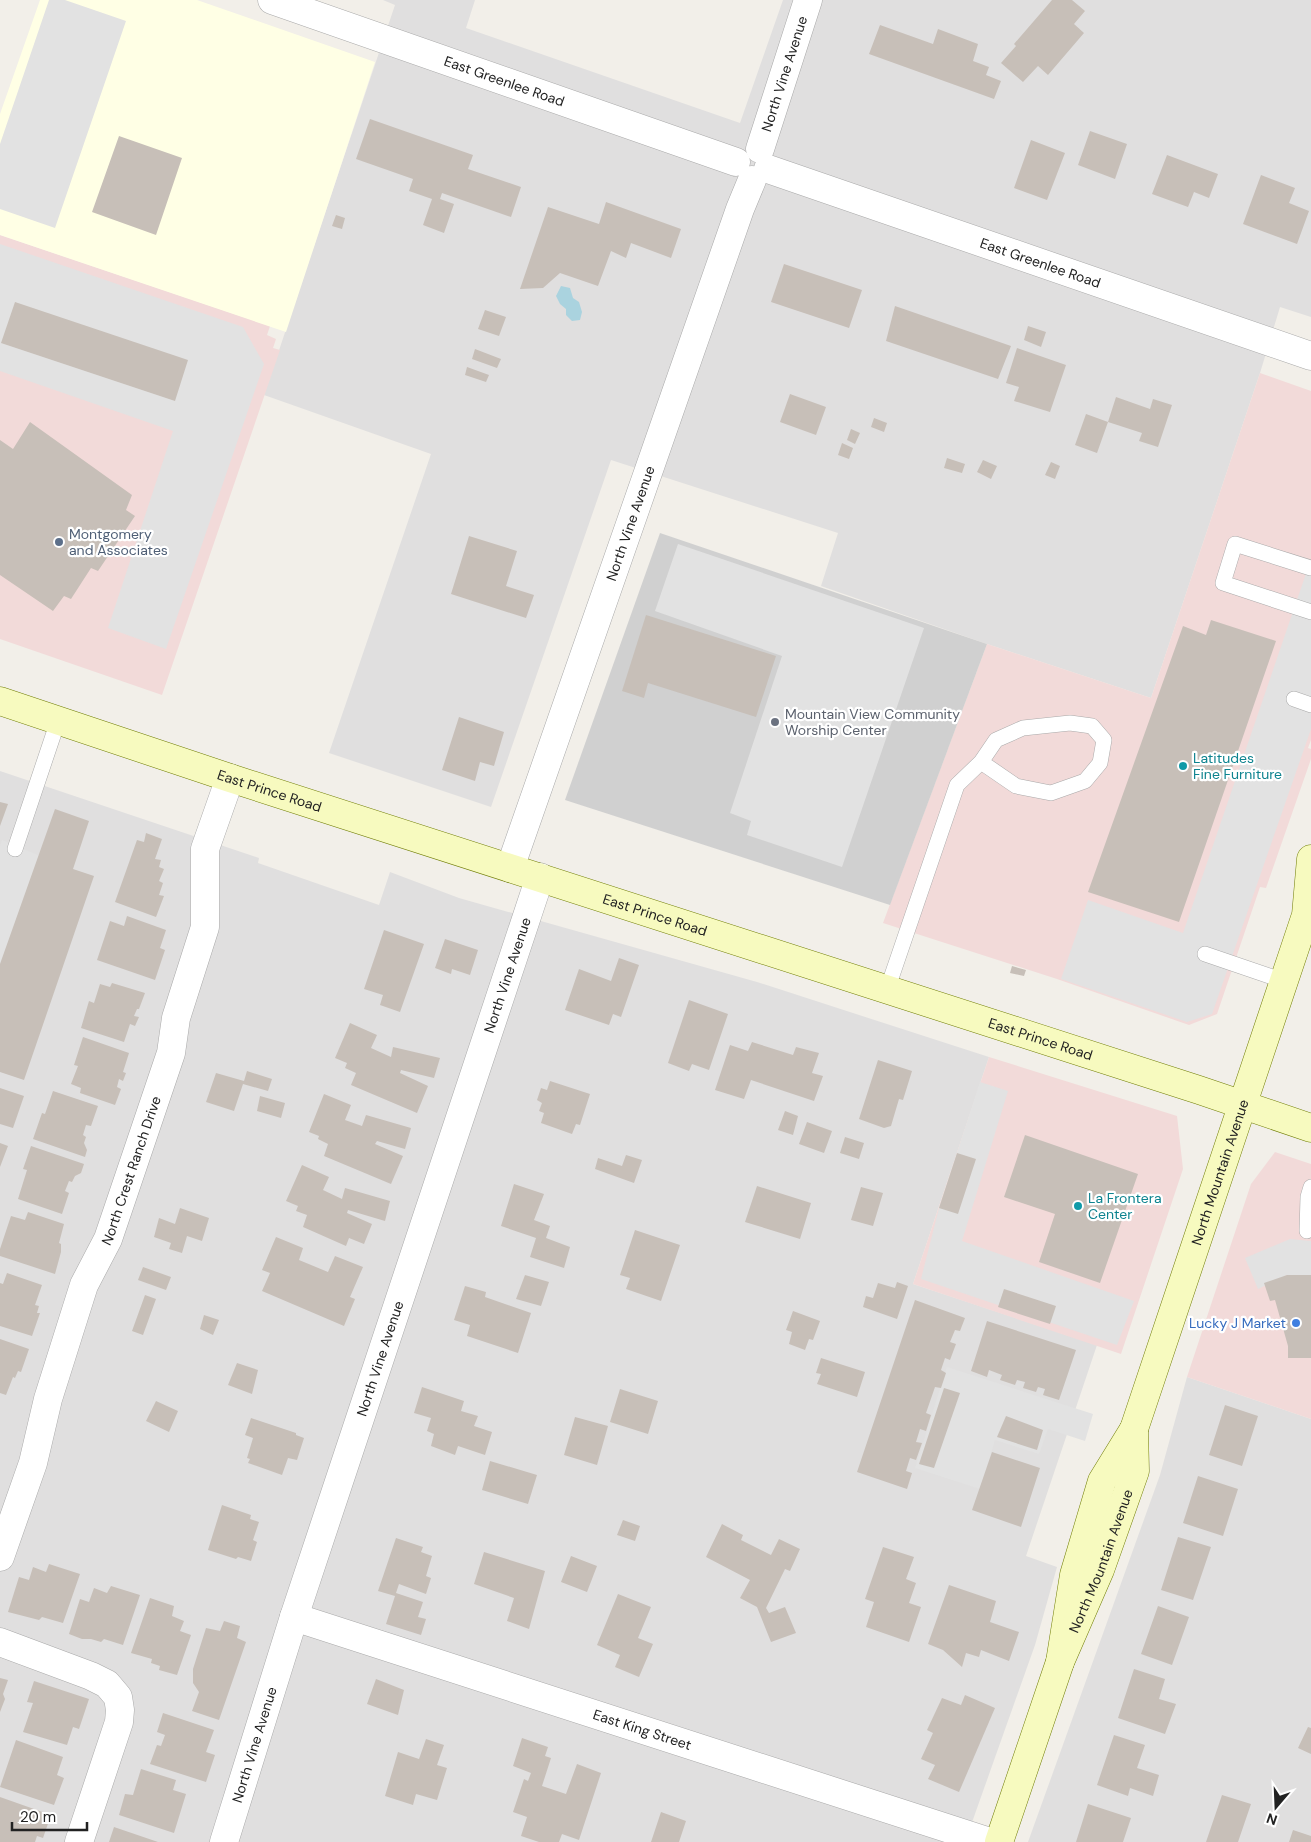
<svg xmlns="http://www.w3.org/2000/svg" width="1311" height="1842" font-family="'DM Sans',sans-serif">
<rect width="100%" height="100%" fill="#f2efe9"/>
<path fill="#e0dfdf" d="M383,0H475L466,28L740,123L783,0H1311V317L1280,307L1260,373L1151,698L987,644L821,586L838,533L611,460L491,807L329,753L431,454L264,395L395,5Z
M0,771L259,858L258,863L379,905L390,872L459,898L757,982L989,1057L913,1284L1097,1345L1026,1556L1057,1567L1035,1645L965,1842H0Z
M1187,1377L1311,1419V1842H1028L1160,1475Z"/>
<path fill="#f2dad9" d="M0,235L270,326L267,335L276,339L273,348L280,350L162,695L0,639Z
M1260,373L1311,391V740L1308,748L1311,749V759L1266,888L1260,887L1217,1014L1189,1025L1057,979L883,923L987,644L1151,698Z
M989,1057L1177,1116L1183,1169L1121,1354L913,1284Z
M1275,1152L1311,1164V1419L1187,1377L1251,1184Z"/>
<path fill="#ffffe5" d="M40,0H197L375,62L286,332L0,235V114Z"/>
<path fill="#d0d0d0" d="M660,533L987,644L890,905L565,800Z"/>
<path fill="#e2e2e2" d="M49,0H65L126,21L55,228L0,209V144Z
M0,244L243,327L264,364L166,649L108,628L173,431L0,371Z
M678,544L924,628L842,867L747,835L751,821L730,813L782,656L655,611Z
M1311,559V729L1212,1014L1187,1022L1061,979L1088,900L1183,933Z
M2,840L40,856L0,1017V846Z
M980,1082L1008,1091L962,1241L1134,1301L1117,1345L921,1279L939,1208Z
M1290,1239L1311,1241V1275H1287L1258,1289L1245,1258Z
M947,1367L1093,1414L1085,1441L1048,1429L1039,1454L995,1440L980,1489L915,1468Z"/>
<path fill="#aad3df" d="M561,286L570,288L573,298L579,302L582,312L580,320L572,321L566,315V309L560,304L556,296Z"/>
<path fill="#c7bfb8" d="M1052,0H1072L1085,11L1074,24L1084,33L1048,75L1038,66L1023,82L1001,63L1016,46L1014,44Z
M880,25L933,44L938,29L978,44L973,61L989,67L986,75L1001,81L994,99L869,54Z
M370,119L473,155L468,169L521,187L511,217L442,193L440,199L454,204L444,233L423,225L432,199L409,191L413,179L356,159Z
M1090,131L1127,144L1115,179L1078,165Z
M119,136L182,158L156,235L92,212Z
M1031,140L1065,153L1047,200L1014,188Z
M1167,155L1218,174L1209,198L1194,192L1188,207L1152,194Z
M1261,175L1295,188L1289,203L1309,211L1297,244L1243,224Z
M606,202L681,229L671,258L631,243L626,258L611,251L598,286L560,273L543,288L520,289L548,207L599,224Z
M336,215L345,218L342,229L332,226Z
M784,264L862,290L849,328L771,302Z
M15,302L188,360L175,401L1,343Z
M895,306L1011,346L998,379L886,341Z
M485,310L506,317L499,336L478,329Z
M1028,326L1046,332L1041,347L1024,340Z
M1017,348L1066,365L1050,412L1014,401L1019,387L1006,383Z
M475,349L501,359L497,368L472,359Z
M467,367L489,375L486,382L465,375Z
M790,394L826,407L816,435L780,422Z
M1116,397L1150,409L1153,399L1172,405L1158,447L1139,441L1142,433L1108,422Z
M1086,414L1108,422L1097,453L1075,445Z
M874,418L887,423L884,432L871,427Z
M30,422L132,495L126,510L135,516L98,571L91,568L71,599L64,596L53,611L0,575V440L13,449Z
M851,429L860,433L855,444L847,440Z
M842,443L853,448L849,459L838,455Z
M947,458L965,464L962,473L944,468Z
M983,460L997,466L991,479L977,472Z
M1051,462L1060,466L1055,479L1045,475Z
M469,536L517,551L506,586L534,595L526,618L451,594Z
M646,615L776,656L756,717L648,683L644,698L622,691Z
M1211,620L1276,641L1179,922L1088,892L1183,626L1206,635Z
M459,717L504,732L494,766L480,762L475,781L442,770Z
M0,802L8,804L0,826Z
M55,809L89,821L73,869L94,876L24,1080L0,1072V964Z
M146,833L162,839L155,859L161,860L159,867L164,869L159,881L163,883L159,895L164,896L156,917L115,902L137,840L144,842Z
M127,916L166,930L160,948L165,950L155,980L97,960L110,921L124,926Z
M384,930L424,944L400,1012L380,1005L383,995L364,989Z
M445,939L478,950L470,975L452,969L451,974L435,968Z
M619,958L639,965L621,1017L613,1014L609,1025L565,1010L579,969L611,981Z
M1012,966L1026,970L1024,976L1010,973Z
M112,983L145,993L139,1009H137L134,1016L139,1017L135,1026L130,1024L124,1042L81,1028L89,1001L94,1003L100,984L110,987Z
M689,1000L728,1014L709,1070L692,1064L689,1071L668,1063Z
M350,1023L377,1035L371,1048L391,1057L393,1047L440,1058L434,1078L401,1070L400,1073L428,1086L417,1113L351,1085L356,1073L345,1068L347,1063L335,1058Z
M83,1037L129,1053L123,1072L126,1073L123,1081L119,1079L117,1087L121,1089L115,1105L80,1093L81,1088L71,1084L78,1066L74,1065Z
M752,1042L793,1055L796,1047L819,1053L812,1073L823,1076L814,1101L751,1080L744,1099L715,1090L730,1045L748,1051Z
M878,1060L912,1071L903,1100L899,1099L891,1126L884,1128L859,1119Z
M247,1071L272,1079L268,1091L243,1084L234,1111L206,1102L216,1073L244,1081Z
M550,1081L590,1094L580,1125L576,1124L572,1134L541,1123L544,1113L539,1111L542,1103L537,1100L541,1088L547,1090Z
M0,1088L24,1096L13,1128L0,1124Z
M53,1091L98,1106L91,1126L86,1125L83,1135L86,1137L84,1143L87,1150L85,1157L33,1139L42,1113L45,1114Z
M324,1094L351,1105L345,1120L362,1126L366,1115L411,1128L405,1149L377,1141L375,1144L403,1156L391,1184L324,1156L328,1144L318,1139L319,1136L309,1132Z
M260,1096L285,1103L281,1118L257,1111Z
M785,1111L798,1116L793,1135L778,1130Z
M807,1122L832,1131L824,1153L799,1144Z
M1025,1135L1138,1174L1100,1283L1039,1262L1055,1214L1004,1197Z
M845,1137L864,1143L859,1159L840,1153Z
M0,1143L8,1146L0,1167Z
M31,1146L84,1164L81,1173L75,1176L72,1182L69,1181L65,1191L69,1193L62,1214L18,1199L27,1170L23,1169Z
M957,1153L976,1159L958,1214L939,1208Z
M626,1155L642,1160L634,1183L595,1169L598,1158L622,1166Z
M302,1165L329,1177L323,1190L342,1199L345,1188L390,1201L385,1221L348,1210L347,1213L372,1224L364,1244L349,1238L346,1246L303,1227L307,1215L296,1211L298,1206L286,1201Z
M514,1184L544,1194L534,1220L550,1226L546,1238L570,1247L564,1268L530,1257L536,1238L501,1226Z
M757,1186L811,1203L800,1239L745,1222Z
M861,1187L883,1193L873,1226L851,1220Z
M180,1208L209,1218L202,1241L187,1236L182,1253L169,1249L171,1243L154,1237L159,1218L175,1224Z
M28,1212L64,1224L59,1243L61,1244V1252L55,1274L0,1256V1249L11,1216L25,1220Z
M635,1230L680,1245L661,1301L626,1289L630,1278L620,1275Z
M276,1237L303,1248L299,1260L328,1272L335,1256L363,1267L350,1297L355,1299L344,1326L262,1291L270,1273L262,1270Z
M143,1267L171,1277L166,1290L138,1280Z
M7,1273L42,1285L35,1305L39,1306L37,1313H40L32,1336L0,1326V1283L3,1284Z
M525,1275L549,1282L541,1306L516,1299Z
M1287,1275H1311V1358H1288V1346L1275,1300L1270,1301L1264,1283Z
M897,1282L908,1286L897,1319L863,1307L866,1296L873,1298L878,1283L895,1288Z
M465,1286L486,1292L485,1297L531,1313L518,1353L467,1336L470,1325L454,1320Z
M1004,1289L1056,1306L1050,1324L998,1307Z
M145,1295L156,1299L143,1335L132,1331Z
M915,1300L965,1318L960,1331L955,1330L950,1342L956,1344L950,1360L945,1358L941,1370L946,1373L941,1388L935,1387L926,1413L931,1415L926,1431L920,1429L916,1442L922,1443L916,1460L910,1458L906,1471L912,1473L907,1489L857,1472Z
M793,1311L820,1321L813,1340L809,1339L805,1350L789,1344L792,1332L786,1330Z
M204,1315L219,1320L213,1335L200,1329Z
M987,1321L1076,1350L1059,1400L1043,1395L1045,1389L1038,1387L1036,1392L1023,1388L1025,1382L1017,1380L1015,1385L1000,1380L1002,1375L989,1370L987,1377L971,1371Z
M0,1339L29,1349L21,1372L18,1371L15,1378L13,1377L6,1395L0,1393Z
M821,1358L865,1372L857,1397L817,1384L821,1374L816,1373Z
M237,1363L258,1370L252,1394L228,1385Z
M422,1387L464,1401L461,1411L478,1416L474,1426L492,1432L485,1455L458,1446L455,1455L431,1446L434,1434L427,1431L431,1418L414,1413Z
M944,1388L960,1393L934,1468L919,1464Z
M620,1389L658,1401L648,1434L610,1422Z
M156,1401L178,1411L169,1432L146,1421Z
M1225,1405L1258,1416L1242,1466L1209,1455Z
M1006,1416L1043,1430L1037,1450L997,1437Z
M575,1417L608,1426L597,1465L564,1455Z
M251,1418L296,1433V1435L304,1438L297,1460L288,1458L282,1475L248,1463L250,1459L247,1458L253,1438L245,1435Z
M992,1452L1040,1468L1021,1527L972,1510Z
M490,1461L537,1475L528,1504L482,1490Z
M1198,1476L1238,1489L1223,1536L1183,1523Z
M222,1505L251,1515L250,1519L259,1522L253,1540L257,1542L251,1561L238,1557L236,1559L208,1550Z
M623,1520L640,1526L635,1541L617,1535Z
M722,1524L743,1535L741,1540L771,1555L779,1539L800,1549L790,1571L785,1569L766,1608L769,1613L785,1607L796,1633L771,1642L757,1607L740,1598L750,1580L706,1557Z
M1178,1537L1211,1547L1193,1600L1161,1590Z
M396,1538L423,1547L421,1552L432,1556L426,1576L431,1578L426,1594L399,1584L396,1593L423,1602L418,1617L426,1619L421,1635L386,1624L395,1596L378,1591Z
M883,1547L914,1557L906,1579L916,1583L909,1603L921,1607L909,1642L866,1627L874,1602L865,1599Z
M484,1552L545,1571L529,1629L507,1621L514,1598L474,1584Z
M571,1556L597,1566L587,1592L561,1582Z
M49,1564L80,1574L63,1623L42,1617L39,1620L8,1612L19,1577L29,1580L33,1567L46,1572Z
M949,1585L996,1601L990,1622L1019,1632L1009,1661L981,1650L979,1657L966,1653L962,1667L943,1650L928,1644Z
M111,1586L140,1595L123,1645L104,1639L101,1642L91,1639H82L69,1634L80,1599L89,1602L94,1588L107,1593Z
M618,1594L651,1607L638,1638L653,1644L639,1677L615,1667L620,1655L597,1645Z
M150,1598L174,1606L172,1616L184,1621L180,1631L191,1635L177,1675L159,1670L160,1666L151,1663L152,1659L131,1653Z
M1158,1606L1189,1617L1172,1665L1141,1654Z
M224,1621L240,1626L237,1638L246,1642L219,1720L192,1711L199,1692L193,1683V1669L206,1628L220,1631Z
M1134,1669L1165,1679L1159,1699L1176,1704L1165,1734L1118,1718Z
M0,1678L8,1680L3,1694L5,1699L0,1712Z
M376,1679L404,1690L398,1715L367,1704Z
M34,1681L89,1699L79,1729L73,1727L67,1745L23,1732L33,1703L27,1702Z
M965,1695L995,1708L959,1792L928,1779L935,1765L921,1759L933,1733L927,1730L942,1698L961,1705Z
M163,1713L214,1730L206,1752L215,1755L206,1782L150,1764L157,1745L161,1746L165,1735L157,1732Z
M1308,1727L1311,1728V1754L1298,1748Z
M1114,1735L1145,1745L1137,1768L1159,1775L1153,1796L1130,1788L1128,1796L1097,1785Z
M522,1738L548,1747L545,1756L551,1758L542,1786L566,1794L577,1764L601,1773L579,1840L562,1834L559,1842H539L521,1836L527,1817L513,1812L524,1779L528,1781L531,1773L513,1766Z
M426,1739L444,1745L437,1765L447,1768L437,1800L416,1794L413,1805L385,1796L398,1752L419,1759Z
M16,1740L63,1757L57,1775L64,1778L54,1805L0,1787Z
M141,1769L176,1780L173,1790L186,1794L174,1833L119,1815L125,1794L133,1795Z
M1222,1795L1251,1804L1238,1842H1206Z
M0,1797L51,1815L43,1838L37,1836L35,1842H0Z
M1088,1804L1131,1818L1123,1842H1076Z
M661,1812L686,1821L679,1842H651Z
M114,1827L158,1842H109Z
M1293,1830L1311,1836V1842H1289Z"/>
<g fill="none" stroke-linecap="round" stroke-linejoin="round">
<defs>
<path id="lane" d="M1311,568L1235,544L1223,583L1311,612
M1294,699L1311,705
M15,849L58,721
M1205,954L1284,981
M887,990L957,785L981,762L996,740L1023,728L1070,723L1092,726L1104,740L1100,763L1085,781L1051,793L1016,786L981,762
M1307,1231L1308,1197L1311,1187"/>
<g id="street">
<path id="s1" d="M272,0L736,162"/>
<path id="s2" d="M760,149L808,0"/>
<path id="s3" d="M768,169L1311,356"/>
<path id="s4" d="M510,868L740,209L752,180"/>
<path id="s5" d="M0,1557L33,1463L48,1399L84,1285L108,1239L171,1053L176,1018L205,927V849L230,778"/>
<path id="s6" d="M294,1617L990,1842"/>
<path d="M0,1642L91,1676L107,1684L118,1697L120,1710L119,1722L79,1842"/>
<path id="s7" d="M224,1842L294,1617L540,877"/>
</g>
<g id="secondary">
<path id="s8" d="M0,701L230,778L1199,1090L1311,1128"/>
<path id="s9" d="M1060,1662L1074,1575L1102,1481L1134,1429L1306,915L1311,859"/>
<path id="s10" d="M999,1842L1060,1662L1100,1570L1135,1471L1134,1429"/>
</g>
</defs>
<use href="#lane" stroke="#a9a9a9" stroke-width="16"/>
<use href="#street" stroke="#a9a9a9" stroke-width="29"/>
<use href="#secondary" stroke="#707d05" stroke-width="29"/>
<use href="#lane" stroke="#fff" stroke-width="15"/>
<use href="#street" stroke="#fff" stroke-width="28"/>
<use href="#secondary" stroke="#f7fabf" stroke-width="28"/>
</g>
<circle fill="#5c6f8a" stroke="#fff" stroke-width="2" cx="59" cy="542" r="5"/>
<circle fill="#6b7280" stroke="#fff" stroke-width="2" cx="775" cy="722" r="5"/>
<g fill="#0f9aa8" stroke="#fff" stroke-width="2">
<circle cx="1183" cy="766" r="5"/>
<circle cx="1078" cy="1206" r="5"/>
</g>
<circle fill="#3f7fe0" stroke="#fff" stroke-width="2" cx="1296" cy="1323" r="5"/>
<g text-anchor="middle" stroke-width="4.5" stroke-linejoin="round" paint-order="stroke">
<g font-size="14" fill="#222" stroke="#fff">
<text dy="5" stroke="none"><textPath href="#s2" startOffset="79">North Vine Avenue</textPath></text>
<text dy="5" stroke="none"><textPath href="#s1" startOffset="246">East Greenlee Road</textPath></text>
<text dy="5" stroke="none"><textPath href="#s3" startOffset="288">East Greenlee Road</textPath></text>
<text dy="5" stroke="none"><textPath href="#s4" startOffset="365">North Vine Avenue</textPath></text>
<text dy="5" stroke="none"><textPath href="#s8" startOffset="284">East Prince Road</textPath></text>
<text dy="5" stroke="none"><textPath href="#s8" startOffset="689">East Prince Road</textPath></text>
<text dy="5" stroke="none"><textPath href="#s7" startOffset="912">North Vine Avenue</textPath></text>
<text dy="5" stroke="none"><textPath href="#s8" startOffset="1094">East Prince Road</textPath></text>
<text dy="5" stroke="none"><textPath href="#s5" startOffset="409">North Crest Ranch Drive</textPath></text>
<text dy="5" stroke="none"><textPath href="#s9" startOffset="518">North Mountain Avenue</textPath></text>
<text dy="5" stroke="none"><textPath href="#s7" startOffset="508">North Vine Avenue</textPath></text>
<text dy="5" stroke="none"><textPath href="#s10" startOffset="299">North Mountain Avenue</textPath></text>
<text dy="5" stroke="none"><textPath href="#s6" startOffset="366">East King Street</textPath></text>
<text dy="5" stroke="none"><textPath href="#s7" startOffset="102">North Vine Avenue</textPath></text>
</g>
<g font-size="14" fill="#4e5e75" stroke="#fff" text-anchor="start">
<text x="69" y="539">Montgomery<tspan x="69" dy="16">and Associates</tspan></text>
</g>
<g font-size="14" fill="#5b616d" stroke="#fff" text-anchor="start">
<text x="785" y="719">Mountain View Community<tspan x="785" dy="16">Worship Center</tspan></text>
</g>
<g font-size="14" fill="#0d838f" stroke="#fff" text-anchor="start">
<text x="1193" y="763">Latitudes<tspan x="1193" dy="16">Fine Furniture</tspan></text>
<text x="1088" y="1203">La Frontera<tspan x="1088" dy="16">Center</tspan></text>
</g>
<g font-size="14" fill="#366cbe" stroke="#fff" text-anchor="end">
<text x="1286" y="1328">Lucky J Market</text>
</g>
</g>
<g transform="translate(1276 1807) rotate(199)" stroke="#ffffff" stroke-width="4" paint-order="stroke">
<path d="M0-4L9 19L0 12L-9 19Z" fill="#222222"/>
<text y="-8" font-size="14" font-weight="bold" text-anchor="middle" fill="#222222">N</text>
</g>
<path d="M12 1822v8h75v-8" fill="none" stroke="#222222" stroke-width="2.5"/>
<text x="20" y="1822" font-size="15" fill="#222222" stroke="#ffffff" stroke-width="4" paint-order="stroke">20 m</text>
</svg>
